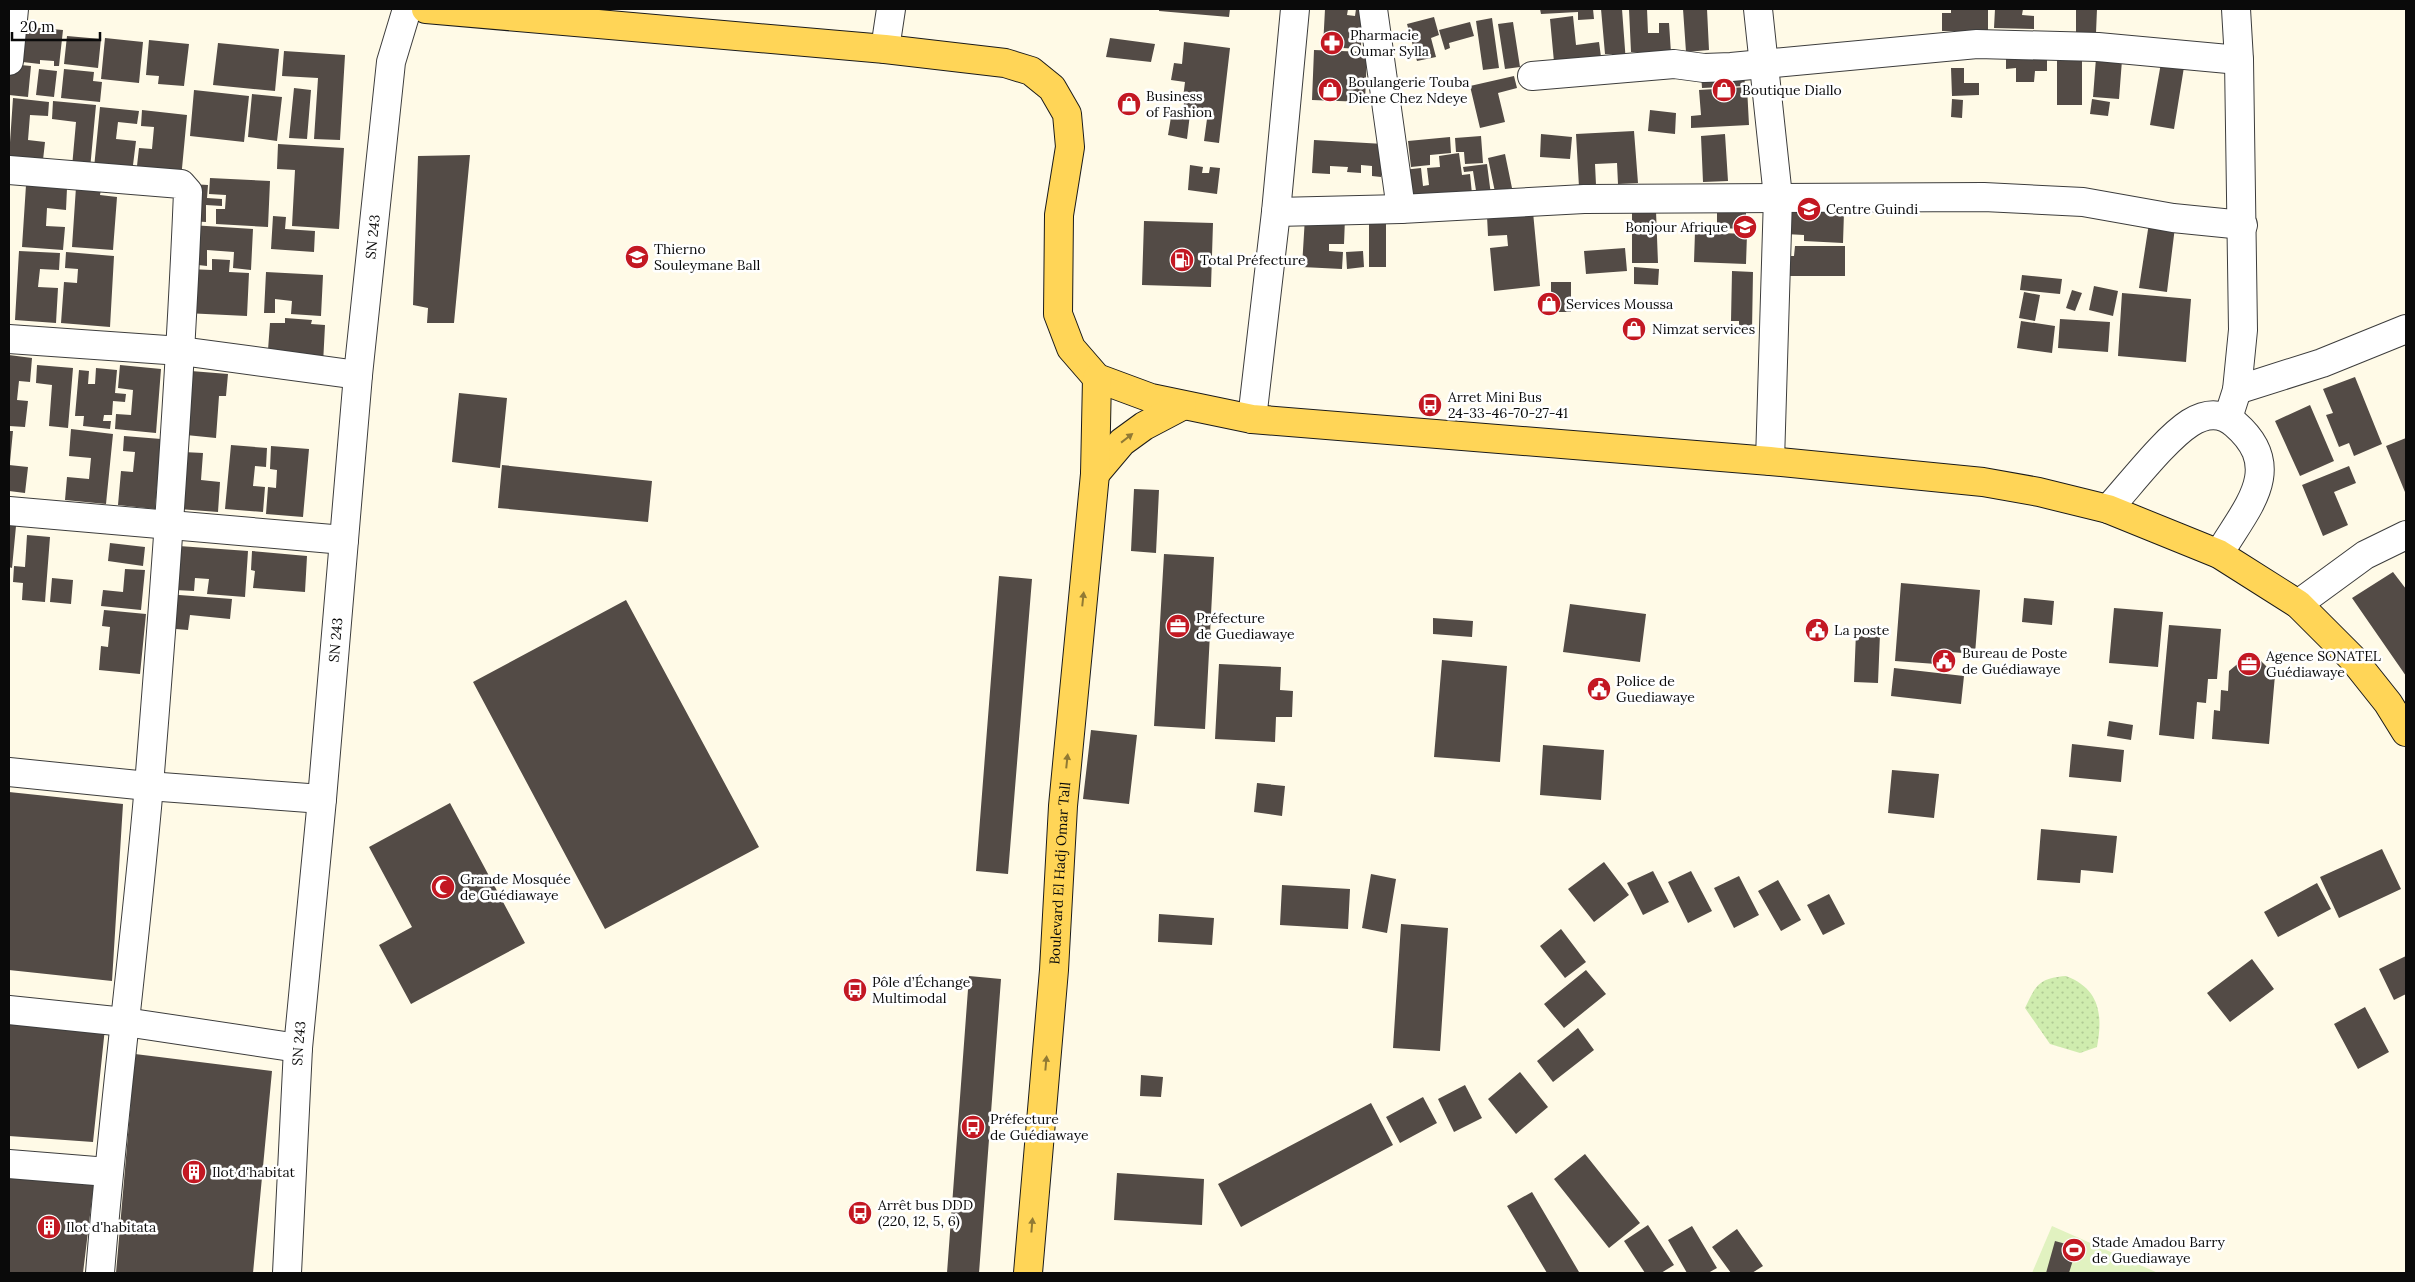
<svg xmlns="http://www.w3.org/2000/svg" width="2415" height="1282" viewBox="0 0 2415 1282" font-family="Lora,serif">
	<defs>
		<pattern id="grass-dots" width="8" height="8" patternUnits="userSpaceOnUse" patternTransform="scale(1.25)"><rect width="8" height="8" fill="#cfecae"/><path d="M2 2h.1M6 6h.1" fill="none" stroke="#b0c994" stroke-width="1.8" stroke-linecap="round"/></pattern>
	</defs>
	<rect width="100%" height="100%" fill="#fffae7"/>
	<path fill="url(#grass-dots)" d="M2066,976C2100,989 2103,1015 2097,1047L2080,1053L2050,1044L2025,1008C2036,985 2039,978 2066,976Z"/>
	<path fill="#e1f2c0" d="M2052,1226L2158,1273H2032Z"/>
	<path fill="#534b46" d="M1159,9H1230L1229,17L1159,11Z
		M1325,9H1348L1347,15L1355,16L1356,9H1362L1361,49L1323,47Z
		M1540,9H1593L1594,19L1578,20V12L1541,14Z
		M1601,9H1622L1626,63L1612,64V54H1605Z
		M1629,9H1647L1648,33H1659V23H1669L1671,53L1631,52Z
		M1683,9H1707L1709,50L1686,52Z
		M1951,9H1988V31H1942V13H1951Z
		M1995,9H2023L2022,15L2034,16V29L1994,28Z
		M2076,9H2097L2096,33L2076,32Z
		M1573,16L1576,45L1599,42L1601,57L1554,62L1550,19Z
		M1434,17L1439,35L1431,38L1436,57L1417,61L1407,24Z
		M1492,18L1499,68L1483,70L1476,21Z
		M1470,22L1474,36L1449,43L1450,48L1445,50L1439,30Z
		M1513,22L1520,67L1505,69L1498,24Z
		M17,26L63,30L59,66H54V61L40,60V64L14,61Z
		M67,36L101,39L98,68L64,64Z
		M105,38L143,42L139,83L101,79Z
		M1110,38L1155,44L1151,62L1106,57Z
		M149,40L189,44L184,86L158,84L159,76L146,75Z
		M1184,42L1230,48L1219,143L1204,141L1207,119L1196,118L1197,112L1183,111L1184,103L1178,102V98H1183L1185,82L1171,80L1174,63L1182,64Z
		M218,43L279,49L275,91L213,85Z
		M1314,50L1367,52L1365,102L1312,100Z
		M2006,50L2047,51V71H2035L2034,82H2016V68L2006,69Z
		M284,51L345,55L340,140L314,139L318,78L282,76Z
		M2057,52H2082V105H2057Z
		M2096,58L2122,60L2119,99L2093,97Z
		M2161,63L2184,67L2174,129L2150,125Z
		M10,64L31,66L28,97L9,95Z
		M1951,68H1964V83H1979V95L1952,96Z
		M39,69L57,71L54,97L36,95Z
		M64,69L94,72L93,81L102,82L100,102L61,98Z
		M1744,71L1745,86L1702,88L1701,73Z
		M1514,76L1517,88L1498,93L1505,122L1480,128L1470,86Z
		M1747,87L1749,125L1691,128V116L1701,115L1699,90Z
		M294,88L311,90L307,139L289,138Z
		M194,90L249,96L244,142L190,136Z
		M252,94L282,97L277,141L248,137Z
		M13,98L49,102L48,116L30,115L28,140L45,142L43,160L9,157Z
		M1952,99L1963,100L1962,118L1951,117Z
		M2092,99L2110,102L2108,116L2090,114Z
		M53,101L96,105L90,169L72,167L76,122L52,119Z
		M100,107L139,111L137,124L118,122L116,139L136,141L132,173L94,168Z
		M142,110L187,115L181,179L136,175L139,148L152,149L154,127L141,126Z
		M1650,110L1676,113L1675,134L1648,131Z
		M1172,111L1190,114L1187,139L1168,135Z
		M1634,131L1638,183L1618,184L1617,163L1595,164L1596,185L1579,187L1576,134Z
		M1541,134L1572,137L1570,159L1540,157Z
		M1725,134L1728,181L1703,182L1701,136Z
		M1481,136L1483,163L1465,164L1464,152H1456L1455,138Z
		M1450,137L1451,153L1430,155V165L1411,167L1408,141Z
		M1314,140L1384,144L1381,177L1372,176V166L1361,165V173L1347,172L1348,167L1330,166V174L1312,173Z
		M278,144L344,148L339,229L292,226L295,170L277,169Z
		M1459,153L1462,175L1470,174L1472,194L1406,202L1403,170L1421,168L1423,186L1429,185L1427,168L1440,167L1439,156Z
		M1505,154L1512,188L1495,192L1488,158Z
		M470,155L454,323H427L428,308L413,305L418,156Z
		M1487,164L1491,195L1477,197L1473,171L1464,172L1463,167Z
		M1190,165L1203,167L1202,173H1209L1210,167L1220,168L1217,194L1188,190Z
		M210,178L270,181L268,227L216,224V209H225L226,195L209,194Z
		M191,184L208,185L207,198L222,199V206L206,205V222L189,221Z
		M26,185L67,188L66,210L47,208L46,226L65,227L63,250L22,247Z
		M76,187L101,189L100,195L117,197L113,250L72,247Z
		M1717,209L1746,210V229L1717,228Z
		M1785,210L1844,212L1843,243L1804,241V235L1785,234Z
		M1656,211L1658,263H1632V213Z
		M1533,212L1540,286L1494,291L1490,248L1508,246L1507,235L1488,236L1487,216Z
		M273,216L286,217L285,229L315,231L314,252L271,249Z
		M1305,217L1345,218L1344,244H1329V251L1343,252L1342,269L1302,267Z
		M1369,220H1386V267H1369Z
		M1144,221L1213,223L1211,287L1142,285Z
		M2149,223L2175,227L2167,292L2139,288Z
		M191,225L253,229L251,270L233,268L234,252L207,250V266L189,264Z
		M1695,232L1747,234L1746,264L1694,262Z
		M1795,246H1845V276H1785V256H1794Z
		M1625,248L1627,271L1586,274L1584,251Z
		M19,251L60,253L59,270L40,269L38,287L58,288L56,323L15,320Z
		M1363,251L1364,267L1347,269L1346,252Z
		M66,252L114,256L110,327L61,323L64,282L77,283L78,269L65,268Z
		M212,259L230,260L229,272L249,273L247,316L185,313L188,269L212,270Z
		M1634,267L1659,269L1658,285L1634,284Z
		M1732,271L1753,272L1752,331H1739V321H1731Z
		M266,272L323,275L321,316L291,314L292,301L275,299V313H264Z
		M2022,275L2062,279L2060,294L2020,290Z
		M1551,282H1571V312H1551Z
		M2094,286L2118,291L2113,316L2089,310Z
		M2072,290L2082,293L2075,311L2066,308Z
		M2024,292L2040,295L2035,321L2019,318Z
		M2122,293L2191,299L2186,362L2118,356Z
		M285,318L312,320L311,324L325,325L323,364L285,361L286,351L268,350L270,323H285Z
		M2060,319L2110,322L2108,352L2058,348Z
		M2021,321L2055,326L2052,353L2017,348Z
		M9,355L32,358L30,382L19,381L17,400L28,401L25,427L9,426Z
		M37,365L73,368L68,428L49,426L52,385L36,383Z
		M120,365L161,369L156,433L115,429L116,414L131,415L133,390L118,388Z
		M96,368L117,370L115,393L126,394L125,402L113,401L112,415H104L103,421H111L110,429L83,426L84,416H75L79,370L89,371L88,384H95Z
		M191,371L228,374L226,396H219L216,438L186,435Z
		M2355,377L2382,444L2354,456L2349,443L2339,447L2326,415L2333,413L2323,389Z
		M459,393L507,398L500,468L452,462Z
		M2310,405L2334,461L2300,476L2275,421Z
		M71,429L113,434L106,504L65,500L67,477L89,479L91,458L69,456Z
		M9,431H13L10,462H9Z
		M124,436L161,439L155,509L118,505L121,471L133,472L135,452L123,451Z
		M2406,438V492H2405L2386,446Z
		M231,445L267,448L266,467L255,466L253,486L265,487L263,512L225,509Z
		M271,446L309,449L303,517L266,514L268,487L276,488L277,470L270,469Z
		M183,452L203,453L201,480L220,482L218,512L179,509Z
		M9,465L28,467L25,493L9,491Z
		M502,465L652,481L648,522L498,508Z
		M2349,466L2356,483L2334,492L2348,525L2323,536L2302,485Z
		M1134,489L1159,490L1156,553L1131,551Z
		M9,525L16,526L12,568L9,567Z
		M27,535L50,537L45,602L22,600L23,583L13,582L14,566L25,567Z
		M110,543L145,547L143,566L108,561Z
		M179,546L248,551L245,597L207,594L209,579L195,578L194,591L175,590Z
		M252,551L307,556L305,592L253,588L255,571L251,570Z
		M1164,554L1214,557L1205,729L1154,726Z
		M125,569L145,570L141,610L101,606L103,590L123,592Z
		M2393,572L2406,589V676L2352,598Z
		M999,576L1032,579L1008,874L976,871Z
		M52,578L73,580L71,604L50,602Z
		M1901,583L1980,590L1975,654L1938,651L1936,664L1895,661Z
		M166,594L232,599L230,619L190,615L188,630L164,628Z
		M2024,598L2054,601L2052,625L2022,622Z
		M626,600L759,847L605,929L473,682Z
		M1570,604L1646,614L1640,662L1563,652Z
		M2114,608L2163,612L2158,667L2109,663Z
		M104,610L146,614L140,674L99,670L101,646L108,647L110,627L102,626Z
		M1433,618L1473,621L1472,637L1433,634Z
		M2169,625L2221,629L2217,679H2208L2206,703L2197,702L2194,739L2159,735Z
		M1856,632L1880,634L1878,683L1854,682Z
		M2252,652L2275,675L2269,744L2212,739L2214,710L2220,711L2221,690L2228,691L2229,671Z
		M1442,660L1507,666L1500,762L1434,757Z
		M1219,664L1281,667L1280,690L1293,691L1292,717H1276L1275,742L1215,739Z
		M1894,668L1964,676L1961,704L1891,696Z
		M2109,721L2133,725L2131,740L2107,736Z
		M1091,730L1137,735L1129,804L1083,799Z
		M2072,744L2124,750L2121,782L2069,777Z
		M1543,745L1604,750L1601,800L1540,795Z
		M1892,770L1939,774L1934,818L1888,813Z
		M1257,783L1285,786L1282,816L1254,812Z
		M9,792L123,804L112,981L9,970Z
		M450,803L525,943L411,1004L379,945L412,927L369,847Z
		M2041,829L2117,836L2113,873L2081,870L2080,883L2037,880Z
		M2382,849L2401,889L2339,918L2320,877Z
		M1604,862L1629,895L1594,922L1568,889Z
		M1653,871L1669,902L1643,915L1627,883Z
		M1691,871L1712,911L1688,923L1668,882Z
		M1371,874L1396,879L1387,933L1362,928Z
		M1739,876L1759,915L1734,928L1714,888Z
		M1778,880L1801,920L1781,931L1758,891Z
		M2317,883L2331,909L2278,937L2264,912Z
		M1282,885L1350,889L1348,929L1280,925Z
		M1829,894L1845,924L1823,935L1807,905Z
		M1159,914L1214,918L1212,945L1158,942Z
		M1401,924L1448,928L1440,1051L1393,1048Z
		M1561,929L1586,962L1565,978L1540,946Z
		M2406,956V994L2394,1000L2379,969Z
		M2252,959L2274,989L2230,1022L2207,993Z
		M1586,970L1606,994L1564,1028L1544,1004Z
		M969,976L1001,979L979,1273H947Z
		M2365,1007L2389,1052L2358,1069L2334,1024Z
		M9,1021L105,1028L93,1142L9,1136Z
		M1578,1028L1594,1050L1553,1082L1537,1061Z
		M135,1054L272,1071L253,1273H116Z
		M1520,1072L1548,1107L1516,1134L1488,1099Z
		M1141,1075L1163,1077L1161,1097L1140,1096Z
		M1465,1085L1482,1118L1454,1132L1438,1099Z
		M1423,1097L1437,1123L1400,1143L1386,1117Z
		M1371,1103L1393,1145L1241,1227L1218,1184Z
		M1585,1154L1640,1223L1609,1248L1554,1179Z
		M1117,1173L1204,1179L1202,1225L1114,1220Z
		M9,1175L94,1182L83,1273H9Z
		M1532,1192L1579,1272L1578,1273H1547L1507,1206Z
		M1648,1225L1674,1265L1661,1273H1645L1624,1241Z
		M1692,1226L1717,1268L1708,1273H1687L1668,1240Z
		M1737,1229L1763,1266L1752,1273H1731L1712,1247Z
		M2055,1241L2077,1247L2069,1273H2046Z"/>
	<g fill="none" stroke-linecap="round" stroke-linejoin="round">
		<g stroke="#3d3d3d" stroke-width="30">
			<g id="minor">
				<path d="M1373,9L1401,209"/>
				<path d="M1758,9L1778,197L1770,461"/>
				<path d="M885,49L891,9"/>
				<path d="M9,61L14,9"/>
				<path d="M1532,76L1674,64L1704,68L1731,67L1977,44L2098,47L2239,60"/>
				<path d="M9,170L181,184L188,192C180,390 165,588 149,785C135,948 113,1110 100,1273"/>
				<path d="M1276,212L1401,209L1584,199L1984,197L2083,202L2173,218L2243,225"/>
				<path d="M9,339L181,351L358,375"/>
				<path d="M2237,390L2322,363L2406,329"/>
				<path d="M2228,418L2237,390L2243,330L2239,60L2236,9"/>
				<path d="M1252,419L1276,212L1295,9"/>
				<path d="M2108,509C2130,485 2165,439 2190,423C2206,413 2221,412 2235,424C2287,469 2245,509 2219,554"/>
				<path d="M9,511L344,540"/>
				<path d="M2298,604L2365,555L2406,535"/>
				<path d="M9,772L148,786L322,799"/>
				<path d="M9,1010L125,1022L298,1048"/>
				<path d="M9,1164L108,1172"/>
				<path id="s1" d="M287,1273L298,1048L322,799L358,375L391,62L407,9"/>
			</g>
		</g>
		<g stroke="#1b1b1b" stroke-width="30">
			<g id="major">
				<path d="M426,9L885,49L1005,63L1031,71L1052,88L1067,114L1070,147L1059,215L1058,314L1071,348L1097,378L1151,398L1252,419L1770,461L1983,482L2039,492L2108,509L2219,554L2298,604L2353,659L2388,703L2406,732"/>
				<path d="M1095,474L1122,442L1144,426L1182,406"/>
				<path id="s2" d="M1028,1273L1054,970L1063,806L1095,474L1097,378"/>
			</g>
		</g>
		<use href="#minor" stroke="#fff" stroke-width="28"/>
		<use href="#major" stroke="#ffd557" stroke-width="28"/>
	</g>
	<defs><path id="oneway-solid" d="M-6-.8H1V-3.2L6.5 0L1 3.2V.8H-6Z" transform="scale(1.25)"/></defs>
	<g fill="#917a34">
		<use href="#oneway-solid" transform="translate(1127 438) rotate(-38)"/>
		<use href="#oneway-solid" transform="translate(1083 599) rotate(-84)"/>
		<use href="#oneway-solid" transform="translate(1067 761) rotate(-84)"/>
		<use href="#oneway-solid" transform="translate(1046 1063) rotate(-85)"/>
		<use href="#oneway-solid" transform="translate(1032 1225) rotate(-85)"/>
	</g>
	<defs>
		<g id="pharmacy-disc" transform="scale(1.25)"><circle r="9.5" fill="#c31822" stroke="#fff"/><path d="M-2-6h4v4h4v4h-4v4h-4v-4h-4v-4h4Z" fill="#fff"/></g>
		<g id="shop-disc" transform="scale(1.25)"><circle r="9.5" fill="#c31822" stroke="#fff"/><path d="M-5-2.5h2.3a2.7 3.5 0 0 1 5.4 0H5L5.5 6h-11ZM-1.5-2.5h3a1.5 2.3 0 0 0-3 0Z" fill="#fff"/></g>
		<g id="school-disc" transform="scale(1.25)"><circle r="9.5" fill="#c31822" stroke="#fff"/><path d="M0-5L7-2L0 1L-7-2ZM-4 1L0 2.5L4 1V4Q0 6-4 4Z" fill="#fff"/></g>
		<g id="fuel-disc" transform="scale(1.25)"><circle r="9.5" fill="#c31822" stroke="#fff"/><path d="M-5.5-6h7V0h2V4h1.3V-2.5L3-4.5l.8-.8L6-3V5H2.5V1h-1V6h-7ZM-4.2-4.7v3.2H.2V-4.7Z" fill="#fff"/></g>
		<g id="bus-disc" transform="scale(1.25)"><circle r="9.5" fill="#c31822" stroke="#fff"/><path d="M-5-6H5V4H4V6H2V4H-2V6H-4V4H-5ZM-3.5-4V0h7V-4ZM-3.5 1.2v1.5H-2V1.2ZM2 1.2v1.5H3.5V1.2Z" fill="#fff"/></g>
		<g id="office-disc" transform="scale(1.25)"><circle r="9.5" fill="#c31822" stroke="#fff"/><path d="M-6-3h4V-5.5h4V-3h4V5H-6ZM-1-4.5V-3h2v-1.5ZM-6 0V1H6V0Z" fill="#fff"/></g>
		<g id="civic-disc" transform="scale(1.25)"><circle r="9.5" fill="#c31822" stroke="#fff"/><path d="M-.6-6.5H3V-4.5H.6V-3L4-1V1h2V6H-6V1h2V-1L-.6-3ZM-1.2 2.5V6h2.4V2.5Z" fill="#fff"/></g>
		<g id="mosque-disc" transform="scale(1.25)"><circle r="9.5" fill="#c31822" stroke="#fff"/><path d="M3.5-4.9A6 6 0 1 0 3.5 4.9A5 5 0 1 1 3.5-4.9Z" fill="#fff"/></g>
		<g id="building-disc" transform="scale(1.25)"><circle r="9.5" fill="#c31822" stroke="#fff"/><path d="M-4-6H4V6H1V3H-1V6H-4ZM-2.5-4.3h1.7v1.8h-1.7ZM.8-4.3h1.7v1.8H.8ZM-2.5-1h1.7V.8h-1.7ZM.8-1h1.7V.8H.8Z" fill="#fff"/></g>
		<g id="stadium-disc" transform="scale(1.25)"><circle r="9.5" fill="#c31822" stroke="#fff"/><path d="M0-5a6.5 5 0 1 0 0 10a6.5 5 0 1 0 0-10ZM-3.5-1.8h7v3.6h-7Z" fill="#fff"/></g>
	</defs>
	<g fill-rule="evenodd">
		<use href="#pharmacy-disc" x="1332" y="43"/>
		<use href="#shop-disc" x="1330" y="90"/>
		<use href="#shop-disc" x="1724" y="90"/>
		<use href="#shop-disc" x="1129" y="104"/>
		<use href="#school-disc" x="1809" y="209"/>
		<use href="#school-disc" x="1745" y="227"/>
		<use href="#school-disc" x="637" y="257"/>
		<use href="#fuel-disc" x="1182" y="260"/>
		<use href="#shop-disc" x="1549" y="304"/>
		<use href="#shop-disc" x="1634" y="329"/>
		<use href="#bus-disc" x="1430" y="405"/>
		<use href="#office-disc" x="1178" y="626"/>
		<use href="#civic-disc" x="1817" y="630"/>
		<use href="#civic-disc" x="1944" y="661"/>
		<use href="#office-disc" x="2249" y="664"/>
		<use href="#civic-disc" x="1599" y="689"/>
		<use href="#mosque-disc" x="443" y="887"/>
		<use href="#bus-disc" x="855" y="990"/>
		<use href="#bus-disc" x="973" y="1127"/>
		<use href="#building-disc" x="194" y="1172"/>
		<use href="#bus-disc" x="860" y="1213"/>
		<use href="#building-disc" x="49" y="1227"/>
		<use href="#stadium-disc" x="2074" y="1250"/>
	</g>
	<g text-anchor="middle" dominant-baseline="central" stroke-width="5" stroke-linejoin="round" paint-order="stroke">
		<g font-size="14" fill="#0a0a0a" stroke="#fff" text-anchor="start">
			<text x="1350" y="35">Pharmacie<tspan x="1350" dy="16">Oumar Sylla</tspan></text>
			<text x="1348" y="82">Boulangerie Touba<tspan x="1348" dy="16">Diene Chez Ndeye</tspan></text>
			<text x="1742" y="90">Boutique Diallo</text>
			<text x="1146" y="96">Business<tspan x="1146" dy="16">of Fashion</tspan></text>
			<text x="1826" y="209">Centre Guindi</text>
			<text x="1728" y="227" text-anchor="end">Bonjour Afrique</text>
			<text x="654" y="249">Thierno<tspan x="654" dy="16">Souleymane Ball</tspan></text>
			<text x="1200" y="260">Total Préfecture</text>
			<text x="1566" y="304">Services Moussa</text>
			<text x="1652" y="329">Nimzat services</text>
			<text x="1448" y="397">Arret Mini Bus<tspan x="1448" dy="16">24-33-46-70-27-41</tspan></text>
			<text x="1196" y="618">Préfecture<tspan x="1196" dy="16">de Guediawaye</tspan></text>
			<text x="1834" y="630">La poste</text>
			<text x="1962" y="653">Bureau de Poste<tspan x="1962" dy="16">de Guédiawaye</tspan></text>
			<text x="2266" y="656">Agence SONATEL<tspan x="2266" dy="16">Guédiawaye</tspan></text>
			<text x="1616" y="681">Police de<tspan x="1616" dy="16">Guediawaye</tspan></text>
			<text x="460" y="879">Grande Mosquée<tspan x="460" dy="16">de Guédiawaye</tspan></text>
			<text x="872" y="982">Pôle d’Échange<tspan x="872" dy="16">Multimodal</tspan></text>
			<text x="990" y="1119">Préfecture<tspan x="990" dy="16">de Guédiawaye</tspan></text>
			<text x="212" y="1172">Ilot d'habitat</text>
			<text x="878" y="1205">Arrêt bus DDD<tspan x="878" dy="16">(220, 12, 5, 6)</tspan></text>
			<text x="66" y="1227">Ilot d'habitata</text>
			<text x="2092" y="1242">Stade Amadou Barry<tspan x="2092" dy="16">de Guediawaye</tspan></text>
		</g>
		<g font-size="14" fill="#0a0a0a" stroke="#fff">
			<text stroke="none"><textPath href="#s1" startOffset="1040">SN 243</textPath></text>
			<text stroke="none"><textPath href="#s1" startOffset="635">SN 243</textPath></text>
			<text stroke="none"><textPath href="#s2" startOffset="401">Boulevard El Hadj Omar Tall</textPath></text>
			<text stroke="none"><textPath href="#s1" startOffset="230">SN 243</textPath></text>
		</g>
	</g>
	<rect width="2415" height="1282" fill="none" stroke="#0a0a0a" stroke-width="20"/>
	<path d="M12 32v8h88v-8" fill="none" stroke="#0a0a0a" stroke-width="2.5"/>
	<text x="20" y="32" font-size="15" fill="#0a0a0a" stroke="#ffffff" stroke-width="4" paint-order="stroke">20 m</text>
</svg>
